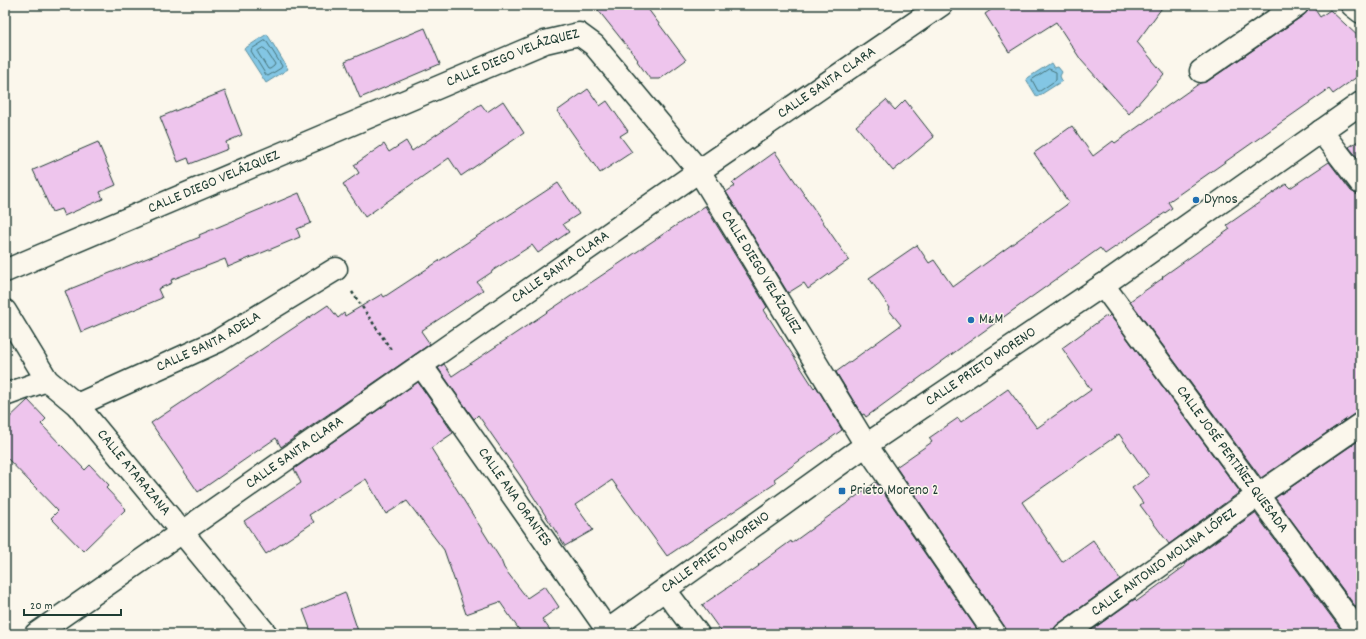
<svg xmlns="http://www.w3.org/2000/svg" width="1366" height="639" viewBox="0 0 1366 639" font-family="Dekko,sans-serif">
	<rect width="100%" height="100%" fill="#fbf7ec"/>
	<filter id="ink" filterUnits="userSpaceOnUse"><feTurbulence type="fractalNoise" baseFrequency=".025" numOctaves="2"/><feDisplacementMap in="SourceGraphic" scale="8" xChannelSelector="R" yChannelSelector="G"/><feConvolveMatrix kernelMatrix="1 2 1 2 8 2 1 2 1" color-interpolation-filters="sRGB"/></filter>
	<g filter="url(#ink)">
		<path fill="#83c6e4" stroke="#5b8f9e" d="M267,34L288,69L266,83L244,49Z
			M1051,63L1054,68L1058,67L1062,72L1060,76L1062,81L1037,97L1026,79Z"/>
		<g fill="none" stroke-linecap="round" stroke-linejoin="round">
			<path stroke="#47747a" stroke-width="1" d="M265,41L267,42L282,66L281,68L268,76L266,75L251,51L252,49Z
				M263,48L265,49L275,64L274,66L270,69H268L258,53V51Z
				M1049,69L1056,72V80L1040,91H1038L1032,80Z"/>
		</g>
		<path fill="#eec5ed" stroke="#1f3d34" d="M594,5H645L686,60L660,79H650L637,61L638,60Z
			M998,5H1164L1137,42L1164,74L1129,114L1081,60L1056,22L1009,52L985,14Z
			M1309,5H1312L1320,17L1330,10L1361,39V74L1333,94L1329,89L1168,202L1172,208L1105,254L1100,248L959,349L866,417L864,414L862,415L836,372L901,325L888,309L890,308L869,278L917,245L929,263L934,260L953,287L1069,203L1034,153L1072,126L1093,156L1113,141L1115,143L1200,83L1208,81L1304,15L1308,11Z
			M425,28L440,64L360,98L345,61Z
			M588,89L600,106L607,101L628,131L620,136L632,152L600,173L557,111Z
			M225,91L242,135L226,142L228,149L190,164L188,158L178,162L160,117Z
			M886,100L895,110L905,100L934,137L893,171L856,126Z
			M503,101L524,133L461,176L449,158L365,217L343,184L359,173L354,165L384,144L389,152L406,141L412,151L481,104L487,112Z
			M1361,139V162L1349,147Z
			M98,142L116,185L100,192L103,199L64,216L61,209L52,212L33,170Z
			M775,152L849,260L808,289L804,283L788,293L726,192L735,186L732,183Z
			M1329,162L1351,191L1356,194L1361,195V412L1354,414L1261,478L1130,301L1163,278L1162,277L1230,229L1227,225L1286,184L1290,188Z
			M558,183L579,214L563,224L569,232L538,253L532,245L492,271V272L477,282L483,290L421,331L430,344L281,447L276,438L198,492L151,423L328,305L338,318L344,313L345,316L382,294L384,297Z
			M299,193L311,223L297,229L300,237L228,267L225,259L171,280L172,283L158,289L162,298L81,332L65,291L200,237L199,235Z
			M705,206L767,307L764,310L814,388L816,386L842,430L774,479L776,483L667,556L612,480L575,505L593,530L565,546L519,474L478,415L474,419L438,368L444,364L452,376Z
			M1110,315L1240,492L1169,544L1140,505L1143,503L1132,488L1149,476L1119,434L1022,502L1062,562L1093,540L1120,579L1058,624L1054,629L1053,634H1007L1005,627L896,467L932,442L929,438L958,418L961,422L1008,389L1037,428L1091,390L1062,348L1106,316L1107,318Z
			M418,382L453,433L431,448L501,560L504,568L527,598L545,586L559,607L542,619L553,634H522L500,602L466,614L444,550L407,501L386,514L366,479L309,515L314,522L266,554L244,521L301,483L294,469Z
			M28,400L46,419L41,424L85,470L90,465L109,485L106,488L126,509L83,551L51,518L58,511L5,456V422Z
			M1361,439V614L1275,498Z
			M876,482L980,634H723L702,605L759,566L758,565L791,541L792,543Z
			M1255,513L1344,634H1086L1135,599L1137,601L1185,566L1184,564Z
			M345,592L359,634H312L303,610Z"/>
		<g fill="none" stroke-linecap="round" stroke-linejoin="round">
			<g stroke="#1f3d34" stroke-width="25">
				<g id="street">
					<path d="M1352,5L1361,12"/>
					<path d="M1201,71L1297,5"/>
					<path d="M1321,131L1361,183"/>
					<path id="s1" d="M5,271L545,42L579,34L594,45L699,171L866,445L995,634"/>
					<path id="s2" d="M1103,285L1360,634"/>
					<path id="s3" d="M5,311L47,380L77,405L266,634"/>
					<path id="s4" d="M421,365L608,631"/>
					<path d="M5,395L47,380"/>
					<path id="s5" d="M77,405L218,341L336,269"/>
					<path d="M665,590L698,634"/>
					<path id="s6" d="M36,634L699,171L941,5"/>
					<path id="s7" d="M1065,634L1258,495L1361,424"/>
				</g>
			</g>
			<g stroke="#1f3d34" stroke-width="25">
				<g id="secondary">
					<path id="s8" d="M603,634L866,445L1103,285L1361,103"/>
				</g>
			</g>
			<path stroke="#1f3d34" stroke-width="2.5" stroke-dasharray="3 3" stroke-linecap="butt" d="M352,292L392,351"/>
			<use href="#street" stroke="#fbf7ec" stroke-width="22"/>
			<use href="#secondary" stroke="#fbf7ec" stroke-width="22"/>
		</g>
	</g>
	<g fill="#1f6fb2" stroke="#fbf7ec" stroke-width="1.5">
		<circle cx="1196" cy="200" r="4"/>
		<circle cx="971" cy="320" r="4"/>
		<rect x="838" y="487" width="8" height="8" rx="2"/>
	</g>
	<g text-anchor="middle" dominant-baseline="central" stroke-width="3" stroke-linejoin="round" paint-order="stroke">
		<g font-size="15" fill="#1f3d34" stroke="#fbf7ec">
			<text stroke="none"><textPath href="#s1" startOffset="551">CALLE DIEGO VELÁZQUEZ</textPath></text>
			<text stroke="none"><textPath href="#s6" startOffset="964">CALLE SANTA CLARA</textPath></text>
			<text stroke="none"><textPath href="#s1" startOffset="227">CALLE DIEGO VELÁZQUEZ</textPath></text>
			<text stroke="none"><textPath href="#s6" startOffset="640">CALLE SANTA CLARA</textPath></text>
			<text stroke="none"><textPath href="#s1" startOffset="923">CALLE DIEGO VELÁZQUEZ</textPath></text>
			<text stroke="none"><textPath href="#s5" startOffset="146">CALLE SANTA ADELA</textPath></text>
			<text stroke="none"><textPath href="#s8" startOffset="463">CALLE PRIETO MORENO</textPath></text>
			<text stroke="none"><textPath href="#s6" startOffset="316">CALLE SANTA CLARA</textPath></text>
			<text stroke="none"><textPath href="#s2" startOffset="217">CALLE JOSÉ PERTIÑEZ QUESADA</textPath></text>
			<text stroke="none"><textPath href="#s3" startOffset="208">CALLE ATARAZANA</textPath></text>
			<text stroke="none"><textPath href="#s4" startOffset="162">CALLE ANA ORANTES</textPath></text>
			<text stroke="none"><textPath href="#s8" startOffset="139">CALLE PRIETO MORENO</textPath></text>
			<text stroke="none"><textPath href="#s7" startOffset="122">CALLE ANTONIO MOLINA LÓPEZ</textPath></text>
		</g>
		<g font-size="15" fill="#1f3d34" stroke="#fbf7ec" text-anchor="start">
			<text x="1204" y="200">Dynos</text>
			<text x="979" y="320">M&amp;M</text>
			<text x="850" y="491">Prieto Moreno 2</text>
		</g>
	</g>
	<rect width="1366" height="639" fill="none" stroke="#fbf7ec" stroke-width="20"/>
	<rect x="10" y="10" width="1346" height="619" fill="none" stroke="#1f3d34" stroke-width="1.5" filter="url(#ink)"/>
	<path d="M24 609v6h97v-6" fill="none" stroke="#1f3d34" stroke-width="2"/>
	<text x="30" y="609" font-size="12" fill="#1f3d34" stroke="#fbf7ec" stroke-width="3" paint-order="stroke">20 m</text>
</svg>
